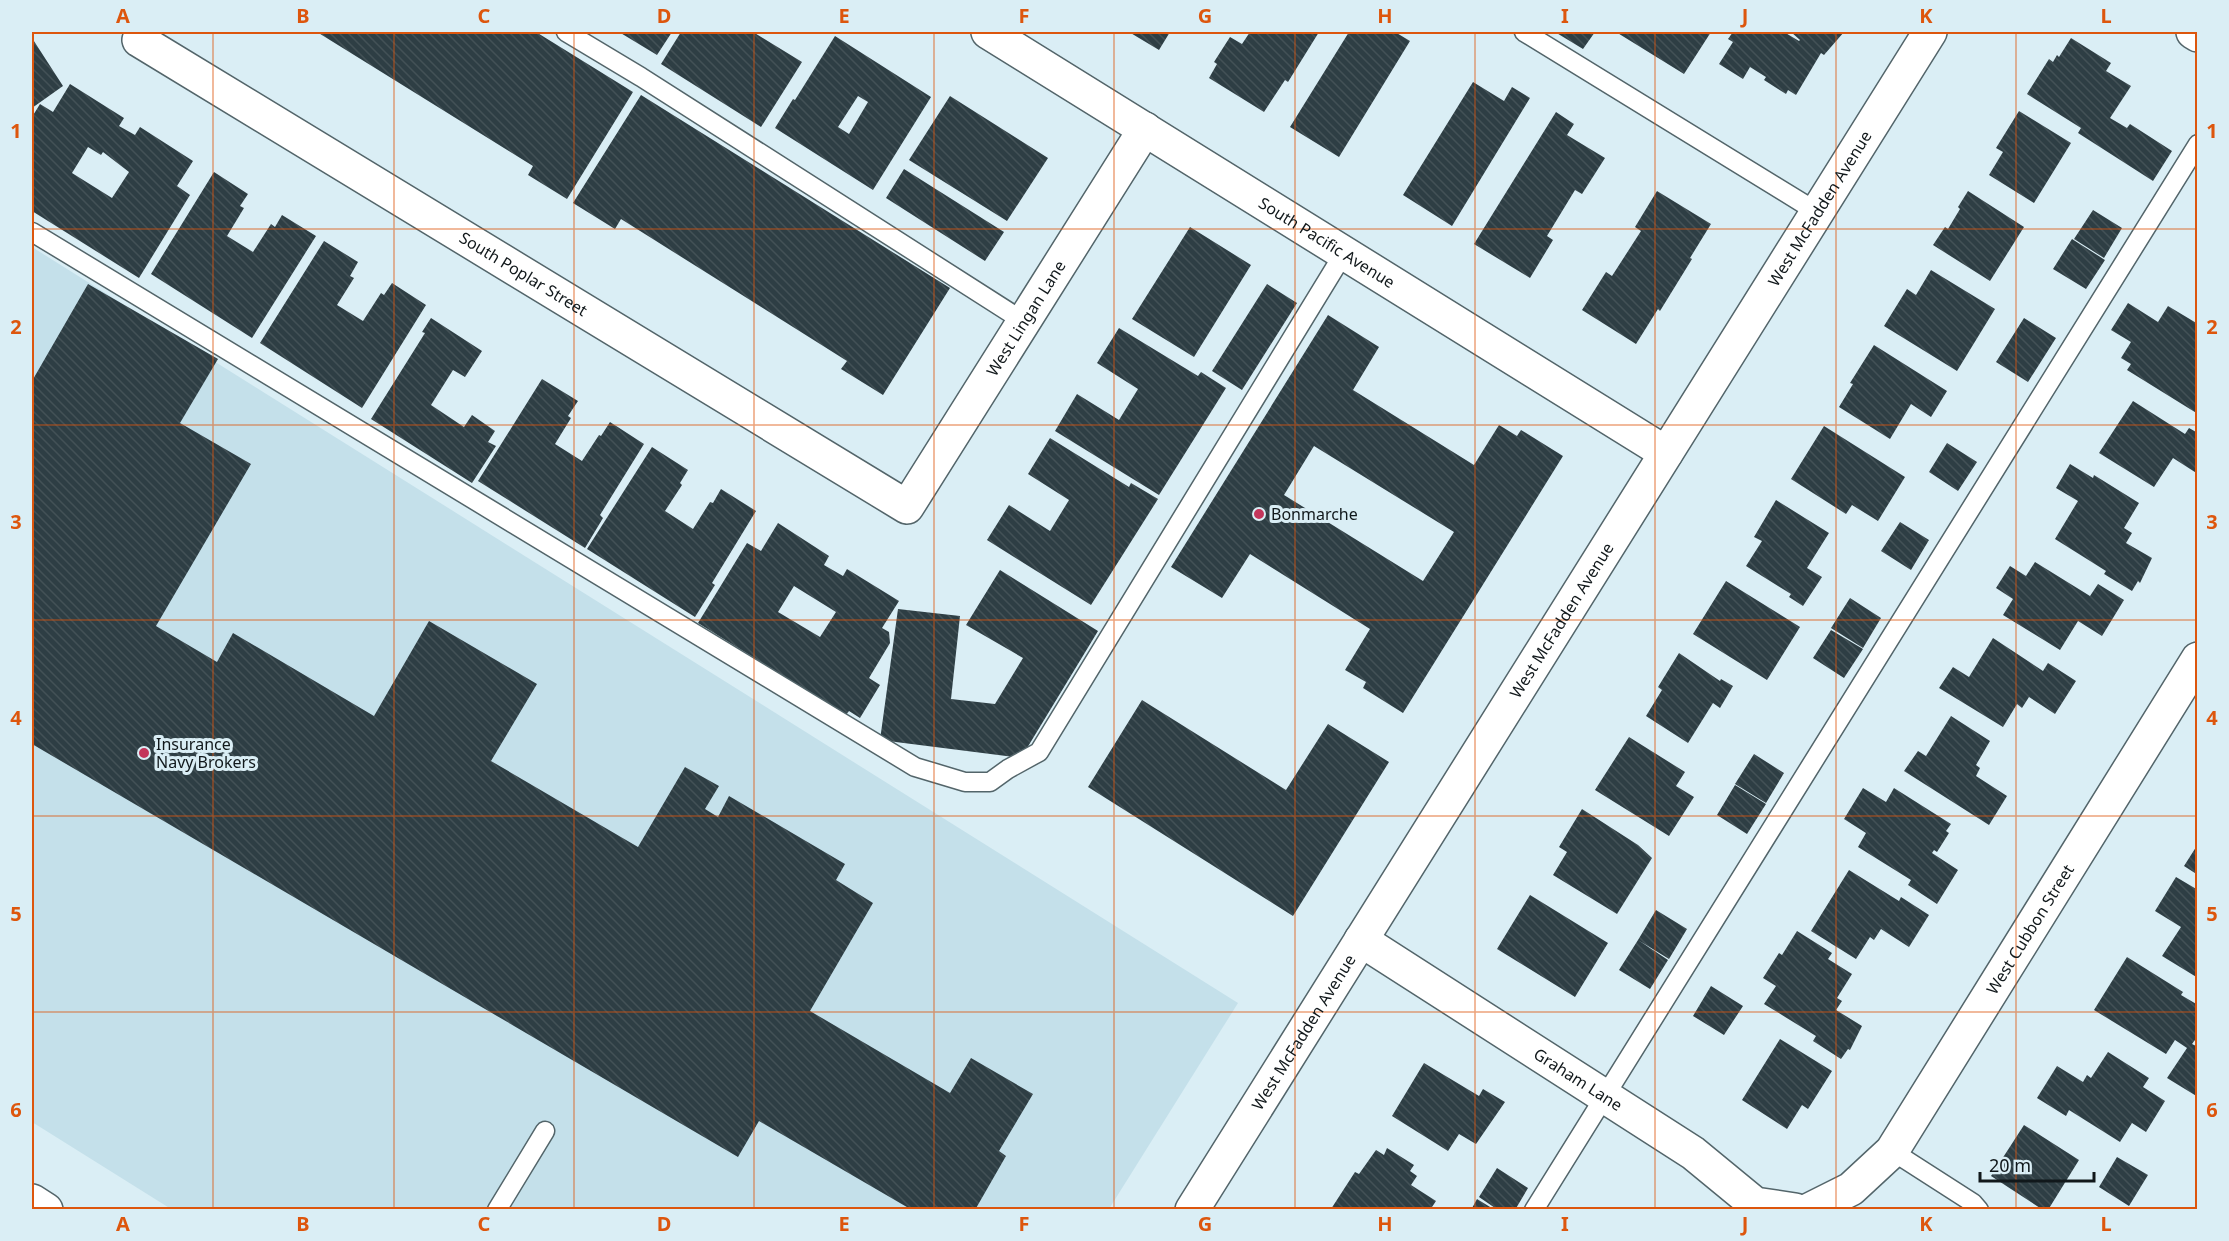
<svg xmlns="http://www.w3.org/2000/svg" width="2229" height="1241" viewBox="0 0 2229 1241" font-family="'Noto Sans',sans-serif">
	<defs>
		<pattern id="building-back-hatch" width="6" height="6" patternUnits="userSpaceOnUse" patternTransform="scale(1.5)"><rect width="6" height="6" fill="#2e3e44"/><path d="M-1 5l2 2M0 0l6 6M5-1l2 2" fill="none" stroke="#435156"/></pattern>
	</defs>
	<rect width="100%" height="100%" fill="#daeef5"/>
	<path fill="#c4e0ea" d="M32,247L1238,1003L1109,1209H171L32,1122Z"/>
	<path fill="url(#building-back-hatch)" fill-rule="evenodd" d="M317,32H536L633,92L567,199L528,175L533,166Z
		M619,32H672L657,55Z
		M681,32H753L802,62L761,127L661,64Z
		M1129,32H1170L1159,50Z
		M1250,32H1319L1288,82L1285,80L1264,112L1209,78L1217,64L1214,62L1230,37L1242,44Z
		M1349,32H1395L1410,41L1339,157L1290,127Z
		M1555,32H1595L1583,49Z
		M1616,32H1711L1684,74Z
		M1733,32H1784L1799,41L1800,40L1791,32H1844L1824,55L1821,53L1796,95L1788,90L1786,94L1764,80L1766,77L1750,67L1743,79L1719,64L1733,42L1728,39Z
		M835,36L931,97L873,190L775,128L793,99L795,100ZM858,96L868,102L849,134L838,127Z
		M32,38L63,86L32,108Z
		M2071,38L2111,63L2106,71L2131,86L2110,118L2127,128L2130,124L2172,151L2153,181L2078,133L2081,128L2027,94L2049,59L2053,62L2057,55L2059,57Z
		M1473,82L1504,101L1512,87L1530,98L1452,226L1403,195Z
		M70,84L124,118L119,126L135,135L140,127L193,161L177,186L190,195L139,278L32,211V117L40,104L53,112ZM88,147L101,155L103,152L129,172L112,198L72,173Z
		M641,95L950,288L883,395L841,369L847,361L621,219L615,229L573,203Z
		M950,96L1048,158L1007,221L909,160Z
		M2019,111L2071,143L2034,203L1989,175L2003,152L1996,148Z
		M1556,112L1574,124L1567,135L1605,158L1582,194L1575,190L1547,236L1553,240L1530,278L1474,244Z
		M904,169L1004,232L985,261L886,198Z
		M214,172L248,194L240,206L244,208L227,236L253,252L271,224L275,227L282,215L316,236L252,338L151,274Z
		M1657,191L1711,224L1690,258L1692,259L1660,311L1658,309L1636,344L1582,310L1606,272L1612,276L1641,231L1635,227Z
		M1968,191L2024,227L1990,281L1933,245L1945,227L1948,229L1960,209L1958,207Z
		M2093,210L2122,228L2104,258L2074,239Z
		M1190,227L1251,265L1194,357L1132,319Z
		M2072,239L2105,260L2086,289L2053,269Z
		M324,241L358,262L350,276L354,278L337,305L363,321L381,293L384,295L392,283L426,305L362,408L260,343Z
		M1931,270L1995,309L1957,371L1884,326L1907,289L1916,295Z
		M88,284L218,359L180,423L251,464L156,626L217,662L233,633L374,716L429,621L537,684L491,761L638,847L685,767L719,786L705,809L718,817L729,796L845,864L836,880L873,903L810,1011L950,1093L971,1058L1033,1094L999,1151L1006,1156L975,1210H912L759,1121L738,1157L32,744V381Z
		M1267,284L1297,303L1242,390L1212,371Z
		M2128,303L2158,322L2168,306L2198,324V414L2127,370L2131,364L2121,358L2131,342L2111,330Z
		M1328,315L1379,347L1353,390L1474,465L1499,425L1517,436L1521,430L1563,456L1403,713L1363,688L1366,682L1345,670L1370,629L1250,554L1222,598L1171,567ZM1314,446L1454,532L1423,581L1284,495Z
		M431,318L482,351L465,377L453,370L431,405L464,427L472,415L495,431L488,442L496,446L472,483L371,419L425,333L422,332Z
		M2024,318L2056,338L2028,382L1996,362Z
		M1119,328L1198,376L1201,372L1226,388L1159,495L1055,431L1077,394L1119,420L1138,389L1097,363Z
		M1874,345L1947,391L1931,417L1911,404L1890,439L1839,407L1853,384L1850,383Z
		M542,379L578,401L568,416L571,418L555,444L582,461L599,435L601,436L610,422L644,444L600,515L603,518L585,548L478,481Z
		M2133,401L2185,434L2189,428L2198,433V474L2173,458L2154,487L2099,453Z
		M1824,426L1905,477L1878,521L1852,505L1846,514L1791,479Z
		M1050,438L1129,487L1131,483L1158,499L1091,605L987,540L1009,505L1050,531L1069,500L1028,474Z
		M1947,443L1977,462L1958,491L1929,472Z
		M652,447L688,470L680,483L682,485L665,511L693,529L710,502L713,503L721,489L756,511L712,583L715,585L695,617L587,549Z
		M2070,464L2093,478L2094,475L2139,503L2124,528L2132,533L2126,543L2152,558L2140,583L2138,581L2132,591L2104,574L2106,571L2055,539L2078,501L2056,488Z
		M1776,500L1829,533L1807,568L1822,577L1803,606L1789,597L1791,594L1746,566L1762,541L1754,537Z
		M1900,522L1929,540L1911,570L1881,551Z
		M778,523L829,556L824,565L843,576L847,569L899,601L882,628L889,632L890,643L869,678L880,685L860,718L849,711L846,715L698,623L747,543L761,551ZM794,586L836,612L820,637L778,612Z
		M2035,562L2090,596L2098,584L2124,600L2102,636L2078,621L2060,650L2003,615L2013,599L1996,588L2010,566L2026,576Z
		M1000,570L1098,631L1021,758L880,740L898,609L960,616L951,699L995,704L1023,658L966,625Z
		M1726,581L1800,627L1767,680L1693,634Z
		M1850,598L1881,618L1863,648L1831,628Z
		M1831,630L1863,649L1844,678L1813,658Z
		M1993,638L2043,671L2048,663L2076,681L2055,714L2029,697L2022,708L2017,704L2003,727L1939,688L1953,667L1969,677Z
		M1679,653L1720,681L1721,679L1733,686L1720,708L1713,703L1688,743L1646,716L1662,690L1658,687Z
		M1142,700L1286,790L1328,724L1389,762L1293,916L1088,787Z
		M1951,716L1990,741L1976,765L1980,768L1976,776L2007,796L1989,825L1904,771L1918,751L1926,756Z
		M1629,737L1685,772L1676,786L1694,797L1669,836L1595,790Z
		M1754,754L1784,773L1766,803L1735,784Z
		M1735,785L1766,804L1747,834L1717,815Z
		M1863,788L1886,802L1894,788L1951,824L1946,831L1949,833L1937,852L1934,850L1932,853L1958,870L1937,904L1908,885L1911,880L1858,847L1866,833L1844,819Z
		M1582,809L1638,845L1652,858L1617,914L1553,875L1567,852L1559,847Z
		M2198,844V875L2184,866Z
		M1849,870L1899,901L1901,897L1929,915L1909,947L1881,929L1874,940L1870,937L1856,959L1811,931Z
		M2176,877L2198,890V978L2162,956L2181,927L2155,911Z
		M1530,895L1608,943L1575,997L1497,949Z
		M1656,910L1687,929L1669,959L1638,940Z
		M1797,931L1832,953L1828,959L1852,974L1837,998L1842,1001L1836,1010L1862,1026L1850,1050L1848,1049L1841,1059L1813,1041L1816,1036L1764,1004L1776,986L1763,978L1779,953L1782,955Z
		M1638,940L1668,960L1650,989L1619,970Z
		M2127,957L2183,992L2181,995L2198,1005V1036L2192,1044L2198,1047V1097L2167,1078L2187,1048L2175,1040L2166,1054L2094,1010Z
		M1711,986L1743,1006L1724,1035L1693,1016Z
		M1780,1039L1832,1071L1808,1109L1802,1105L1787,1129L1742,1100Z
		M2108,1052L2149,1078L2143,1087L2165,1101L2146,1132L2132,1123L2120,1142L2069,1110L2066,1116L2037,1098L2057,1066L2083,1082L2087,1075L2091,1078Z
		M1424,1063L1479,1096L1483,1089L1505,1102L1476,1144L1459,1134L1448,1151L1392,1116Z
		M2024,1125L2079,1160L2048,1210H2043L1991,1176Z
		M1387,1148L1414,1165L1410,1171L1417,1176L1411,1185L1436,1201L1430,1210L1331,1209L1355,1172L1359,1174L1376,1150L1384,1155Z
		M2117,1157L2148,1175L2129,1206L2099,1187Z
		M1497,1168L1528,1188L1515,1210H1498L1479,1197Z
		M1477,1199L1495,1210H1471Z"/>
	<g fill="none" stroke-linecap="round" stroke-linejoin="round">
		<g stroke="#53656a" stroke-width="21">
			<path id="service" d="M566,32L641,77L1023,321
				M1524,32L1817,212
				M32,232L915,767L965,782H990L1008,769L1039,752L1344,253
				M1892,1151L1973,1203L1979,1210
				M497,1210L545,1131
				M1534,1210L2198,144"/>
		</g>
		<g stroke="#53656a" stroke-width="36">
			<g id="minor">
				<path id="s1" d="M145,32L139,40L907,507L1145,129"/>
				<path id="s2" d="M988,32L1666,453"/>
				<path d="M2193,32L2198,35"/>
				<path id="s3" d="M1361,940L1693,1153L1755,1204L1795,1210"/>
				<path id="s4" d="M1809,1210L1851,1189L1892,1151L2198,659"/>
			</g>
		</g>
		<g stroke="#53656a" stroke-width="36">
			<g id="tertiary">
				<path id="s5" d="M1192,1210L1930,32"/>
			</g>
		</g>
		<g stroke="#53656a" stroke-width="36">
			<path id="primary" d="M32,1201L46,1210"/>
		</g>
		<use href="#service" stroke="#fff" stroke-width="18"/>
		<use href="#minor" stroke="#fff" stroke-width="33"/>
		<use href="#tertiary" stroke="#fff" stroke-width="33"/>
		<use href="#primary" stroke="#fff" stroke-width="33"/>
	</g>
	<path fill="none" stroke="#dd560d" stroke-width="1.5" stroke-opacity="0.55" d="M213,32V1210M394,32V1210M574,32V1210M754,32V1210M934,32V1210M1114,32V1210M1295,32V1210M1475,32V1210M1655,32V1210M1836,32V1210M2016,32V1210M32,229H2198M32,425H2198M32,620H2198M32,816H2198M32,1012H2198"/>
	<g fill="#c4355b" stroke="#daeef5" stroke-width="2">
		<circle cx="1259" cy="514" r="6"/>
		<circle cx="144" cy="753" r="6"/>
	</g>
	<g text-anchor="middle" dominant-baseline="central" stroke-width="6" stroke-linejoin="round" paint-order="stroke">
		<g font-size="16" fill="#11181b" stroke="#daeef5">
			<text stroke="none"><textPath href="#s5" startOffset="1182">West McFadden Avenue</textPath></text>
			<text stroke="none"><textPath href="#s2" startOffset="399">South Pacific Avenue</textPath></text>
			<text stroke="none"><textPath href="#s1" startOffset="460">South Poplar Street</textPath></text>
			<text stroke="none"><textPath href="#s1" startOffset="1132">West Lingan Lane</textPath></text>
			<text stroke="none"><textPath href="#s5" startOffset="696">West McFadden Avenue</textPath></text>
			<text stroke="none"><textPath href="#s4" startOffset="364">West Cubbon Street</textPath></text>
			<text stroke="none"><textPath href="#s5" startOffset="210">West McFadden Avenue</textPath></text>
			<text stroke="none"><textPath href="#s3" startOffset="258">Graham Lane</textPath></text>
		</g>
		<g font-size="16" fill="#11181b" stroke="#daeef5" text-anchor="start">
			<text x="1271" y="514">Bonmarche</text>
			<text x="156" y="744">Insurance<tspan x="156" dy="18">Navy Brokers</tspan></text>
		</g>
	</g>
	<rect width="2229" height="1241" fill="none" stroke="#daeef5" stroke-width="66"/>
	<path d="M1980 1172v9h114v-9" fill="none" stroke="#11181b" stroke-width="3"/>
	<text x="1989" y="1172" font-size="18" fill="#11181b" stroke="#daeef5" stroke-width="4.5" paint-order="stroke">20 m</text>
	<rect x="33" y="33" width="2163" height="1175" fill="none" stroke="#dd560d" stroke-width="2"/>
	<g font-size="20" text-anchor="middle" font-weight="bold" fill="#dd560d">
		<text x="123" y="23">A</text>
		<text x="303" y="23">B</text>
		<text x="484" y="23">C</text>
		<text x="664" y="23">D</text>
		<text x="844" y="23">E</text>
		<text x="1024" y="23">F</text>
		<text x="1205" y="23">G</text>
		<text x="1385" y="23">H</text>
		<text x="1565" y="23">I</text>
		<text x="1745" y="23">J</text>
		<text x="1926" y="23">K</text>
		<text x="2106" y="23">L</text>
		<text x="16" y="138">1</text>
		<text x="2212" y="138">1</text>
		<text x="16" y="334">2</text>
		<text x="2212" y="334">2</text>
		<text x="16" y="529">3</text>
		<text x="2212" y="529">3</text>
		<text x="16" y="725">4</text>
		<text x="2212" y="725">4</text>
		<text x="16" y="921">5</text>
		<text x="2212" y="921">5</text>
		<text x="16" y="1117">6</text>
		<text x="2212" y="1117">6</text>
		<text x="123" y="1231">A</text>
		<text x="303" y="1231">B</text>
		<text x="484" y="1231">C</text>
		<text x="664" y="1231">D</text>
		<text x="844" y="1231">E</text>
		<text x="1024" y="1231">F</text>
		<text x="1205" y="1231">G</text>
		<text x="1385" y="1231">H</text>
		<text x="1565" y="1231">I</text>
		<text x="1745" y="1231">J</text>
		<text x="1926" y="1231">K</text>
		<text x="2106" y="1231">L</text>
	</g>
</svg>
